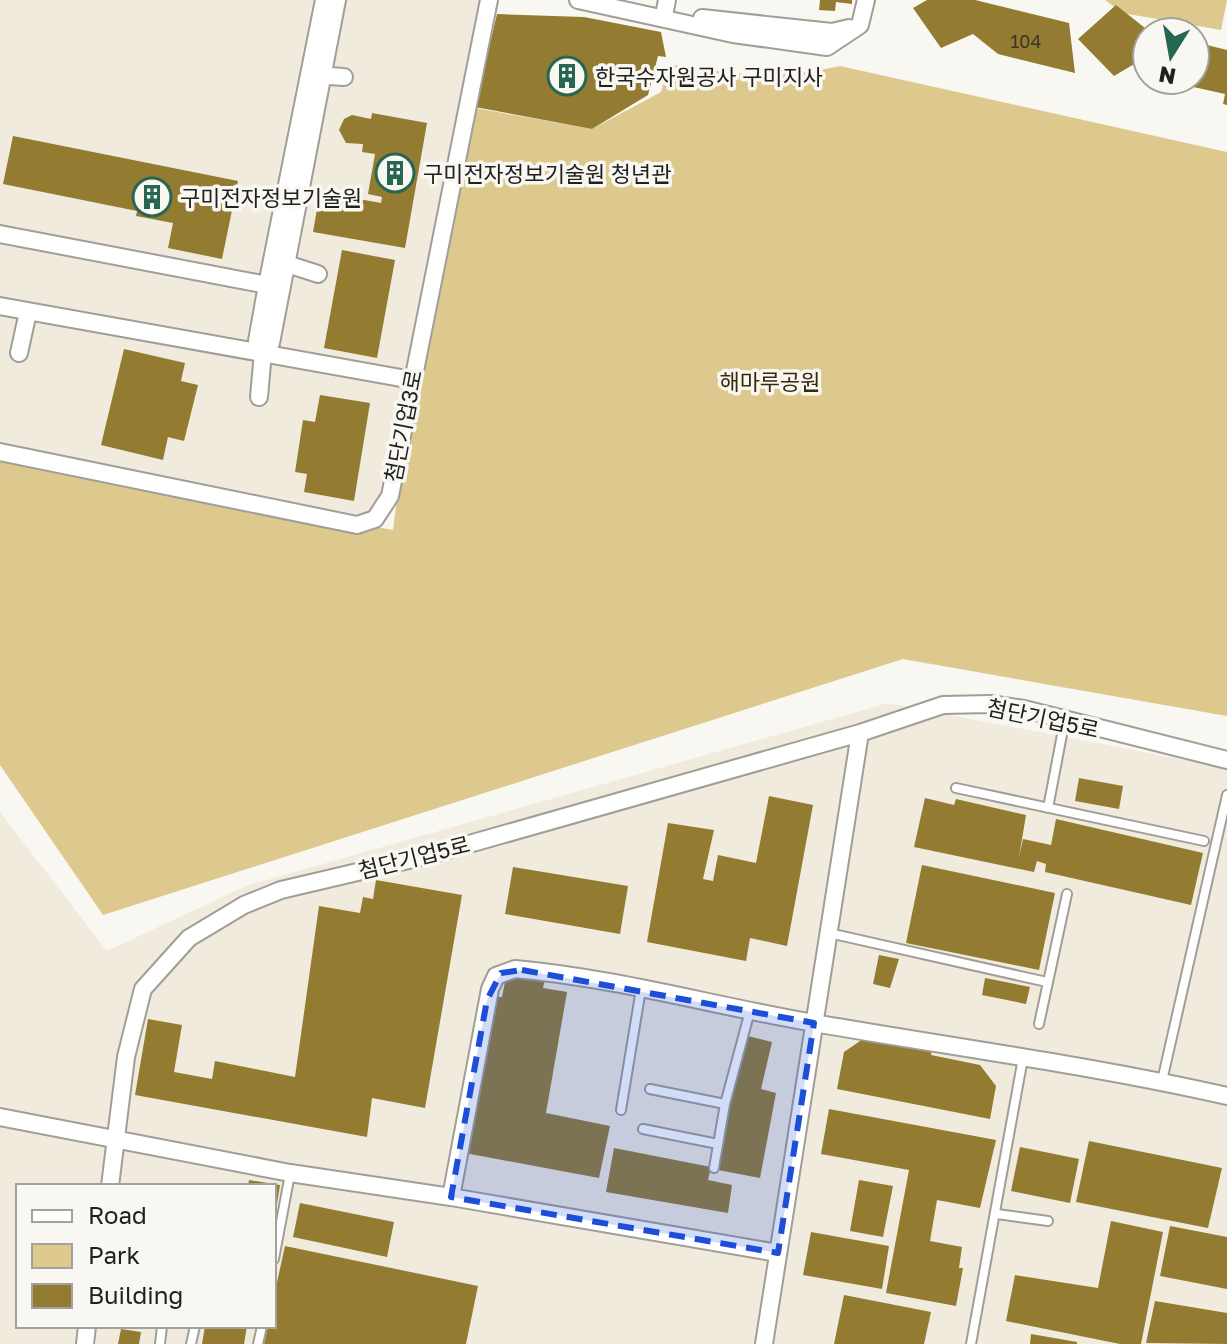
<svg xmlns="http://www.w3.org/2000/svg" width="1227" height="1344" viewBox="0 0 1227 1344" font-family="'Golos Text','Noto Sans KR',sans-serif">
	<rect width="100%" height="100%" fill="#f9f7f1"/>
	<path fill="#f0ebdd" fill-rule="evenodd" d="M0,0H483L381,507L365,516L0,445Z
		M888,703L1227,768V1344H0V812L107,951L246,886ZM18,1186H274V1326H18Z"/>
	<path fill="#ddc98d" d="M1105,0H1227L1221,30L1122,13Z
		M669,64C730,74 779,80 840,66L1227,152V716L903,659L103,915L0,765V456L393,530L412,380L475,108L592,129L661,92Z"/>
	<path fill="#937c32" d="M820,0H852V4L836,2L835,11L819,10Z
		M927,0H975L1069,23L1075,73L998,54L973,34L941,48L913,8Z
		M1116,5L1150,32H1147V70L1136,63L1114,76L1078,39Z
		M497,14L584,17L661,32L666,57L658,56L648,95L592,129L475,107Z
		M1195,42L1227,50V105L1223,104L1225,94L1162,80H1195Z
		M372,113L427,123L405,248L313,232L320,192L381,203L382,197L368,194L375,154L362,152L363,144L346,143L339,130L344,119L352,115L371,119Z
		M13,136L238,181L222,259L168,248L173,223L136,216L137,211L3,184Z
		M342,250L395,260L377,358L324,348Z
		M124,349L185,363L181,381L198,385L184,441L168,437L163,460L101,445Z
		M320,395L370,403L354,501L304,492L307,474L295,472L303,420L315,422Z
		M1079,778L1123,786L1119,809L1075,801Z
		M769,796L813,805L787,946L750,938L746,961L647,942L668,823L714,830L703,879L713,881L718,855L756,863Z
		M925,798L954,805L956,799L1026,815L1019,857L1023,839L1051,845L1056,819L1203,853L1191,905L1045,872L1046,864L1037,861L1034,872L914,847Z
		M922,865L1055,893L1039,970L906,943Z
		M513,867L628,886L620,934L505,914Z
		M376,880L462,895L425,1108L372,1098L367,1137L135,1095L148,1019L182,1025L174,1072L212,1079L215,1061L295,1077L319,906L360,913L363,897L373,899Z
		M879,955L899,959L890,988L873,984Z
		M507,972L545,979L543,988L567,992L546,1113L610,1126L599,1178L465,1153L493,996L502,997Z
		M985,978L1030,987L1026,1004L982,995Z
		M744,1035L772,1042L761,1089L776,1093L760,1178L718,1170Z
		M866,1037L932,1050L931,1055L980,1065L996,1086L990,1119L837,1089L844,1052Z
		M829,1109L996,1140L980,1208L937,1200L930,1241L962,1247L959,1268H963L956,1306L886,1293L909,1170L821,1154Z
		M1089,1141L1222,1168L1208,1228L1076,1202Z
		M1020,1147L1079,1159L1070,1203L1011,1191Z
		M614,1148L711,1167L708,1180L732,1185L728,1213L606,1192Z
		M249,1180L280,1185L276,1210L274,1186H248Z
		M859,1180L893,1186L883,1237L850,1231Z
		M300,1203L394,1222L387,1257L293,1237Z
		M1111,1221L1163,1232L1141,1344H1120L1006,1321L1015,1275L1098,1288Z
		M1170,1226L1227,1237V1289L1160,1276Z
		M811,1232L889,1246L882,1289L803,1275Z
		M285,1246L478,1286L466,1344H264L268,1326H274V1296Z
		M844,1295L931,1312L924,1344H834Z
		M1155,1301L1227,1313V1344L1146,1343Z
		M205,1326H247L244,1344H202Z
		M121,1329L141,1332L139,1344H118Z
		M1031,1334L1077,1342V1344H1030Z"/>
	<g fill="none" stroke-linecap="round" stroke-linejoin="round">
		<g stroke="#a09e97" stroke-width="12">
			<path id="service" d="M956,788L1204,841
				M1048,808L1065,719
				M829,933L1047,982
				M1039,1024L1067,894
				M1162,1081L1227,795
				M650,1089L725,1104
				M621,1110L641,989
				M643,1129L718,1144
				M714,1168L725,1104L750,1011
				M997,1214L1048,1221
				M274,1259L290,1174
				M160,1344L162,1326
				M191,1344L195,1326
				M258,1344L262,1326
				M971,1344L1023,1058"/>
		</g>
		<g stroke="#a09e97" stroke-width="20">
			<path id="minor" d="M324,0L267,285L257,341L262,351L271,343L337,0
				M578,0L733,34L827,47L860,25L866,0
				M664,16L667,0
				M702,18L832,32L849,28
				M314,75L344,77
				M0,234L267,285
				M287,264L318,274
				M0,306L412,380
				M19,353L28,312
				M259,397L263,352
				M0,452L357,525L375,519L390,496L489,0
				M0,1117L290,1173L451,1197L490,989L496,976L515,969C616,978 715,1006 814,1023C952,1047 1090,1065 1227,1096
				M110,1186L126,1057L143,989L189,938L244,905L281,890L434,854L860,733L943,705L990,704L1024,709L1227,760
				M451,1197L778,1253
				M85,1344L87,1326
				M764,1344L860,733"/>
		</g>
		<use href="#service" stroke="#fff" stroke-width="8"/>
		<use href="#minor" stroke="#fff" stroke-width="16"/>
	</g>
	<path fill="#1d4ed8" fill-opacity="0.2" stroke="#1d4ed8" stroke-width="6" stroke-dasharray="16 10" stroke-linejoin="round" d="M522,970L814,1023L778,1253L451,1197L487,1000L501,973Z"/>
	<defs>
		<g id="building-ring" transform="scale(2)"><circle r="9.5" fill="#f9f7f1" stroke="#266653" stroke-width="1.5"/><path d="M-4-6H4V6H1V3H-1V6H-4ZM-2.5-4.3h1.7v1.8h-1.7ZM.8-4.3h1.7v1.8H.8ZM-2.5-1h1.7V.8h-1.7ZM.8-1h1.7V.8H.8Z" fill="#266653"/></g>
	</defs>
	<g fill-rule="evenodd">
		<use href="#building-ring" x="567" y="76"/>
		<use href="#building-ring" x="395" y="173"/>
		<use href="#building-ring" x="152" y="197"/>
	</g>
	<g text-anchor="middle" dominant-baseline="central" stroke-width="7" stroke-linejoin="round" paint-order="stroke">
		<g font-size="18" fill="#3e3722">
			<text x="1026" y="41">104</text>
		</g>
		<g font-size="22" fill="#21201d" stroke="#f9f7f1" text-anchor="start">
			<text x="595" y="76">한국수자원공사 구미지사</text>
			<text x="423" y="173">구미전자정보기술원 청년관</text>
			<text x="180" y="197">구미전자정보기술원</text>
		</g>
		<g font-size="22" fill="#352a09" stroke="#f9f7f1">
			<text x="770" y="381">해마루공원</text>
		</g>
		<g font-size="22" fill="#21201d" stroke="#f9f7f1">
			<text transform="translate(403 426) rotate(-79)">첨단기업3로</text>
			<text transform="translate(1043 718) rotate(12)">첨단기업5로</text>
			<text transform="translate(414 857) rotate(-14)">첨단기업5로</text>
		</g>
	</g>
	<rect x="16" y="1184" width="260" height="144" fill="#f9f7f1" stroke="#a3a19c" stroke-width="2"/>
	<rect x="32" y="1210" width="40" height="12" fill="#ffffff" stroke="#a3a19c" stroke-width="2"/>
	<text x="88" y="1224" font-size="24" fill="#21201d">Road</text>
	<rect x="32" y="1244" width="40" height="24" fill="#ddc98d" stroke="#a3a19c" stroke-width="2"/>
	<text x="88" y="1264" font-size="24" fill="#21201d">Park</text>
	<rect x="32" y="1284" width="40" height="24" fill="#937c32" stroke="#a3a19c" stroke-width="2"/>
	<text x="88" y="1304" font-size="24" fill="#21201d">Building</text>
	<g transform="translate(1171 56) rotate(191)"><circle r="38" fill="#f9f7f1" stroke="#a3a19c" stroke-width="2"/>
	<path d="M0-6L14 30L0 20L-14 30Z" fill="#266653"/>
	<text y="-12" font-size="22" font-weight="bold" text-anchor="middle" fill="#21201d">N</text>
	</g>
</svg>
